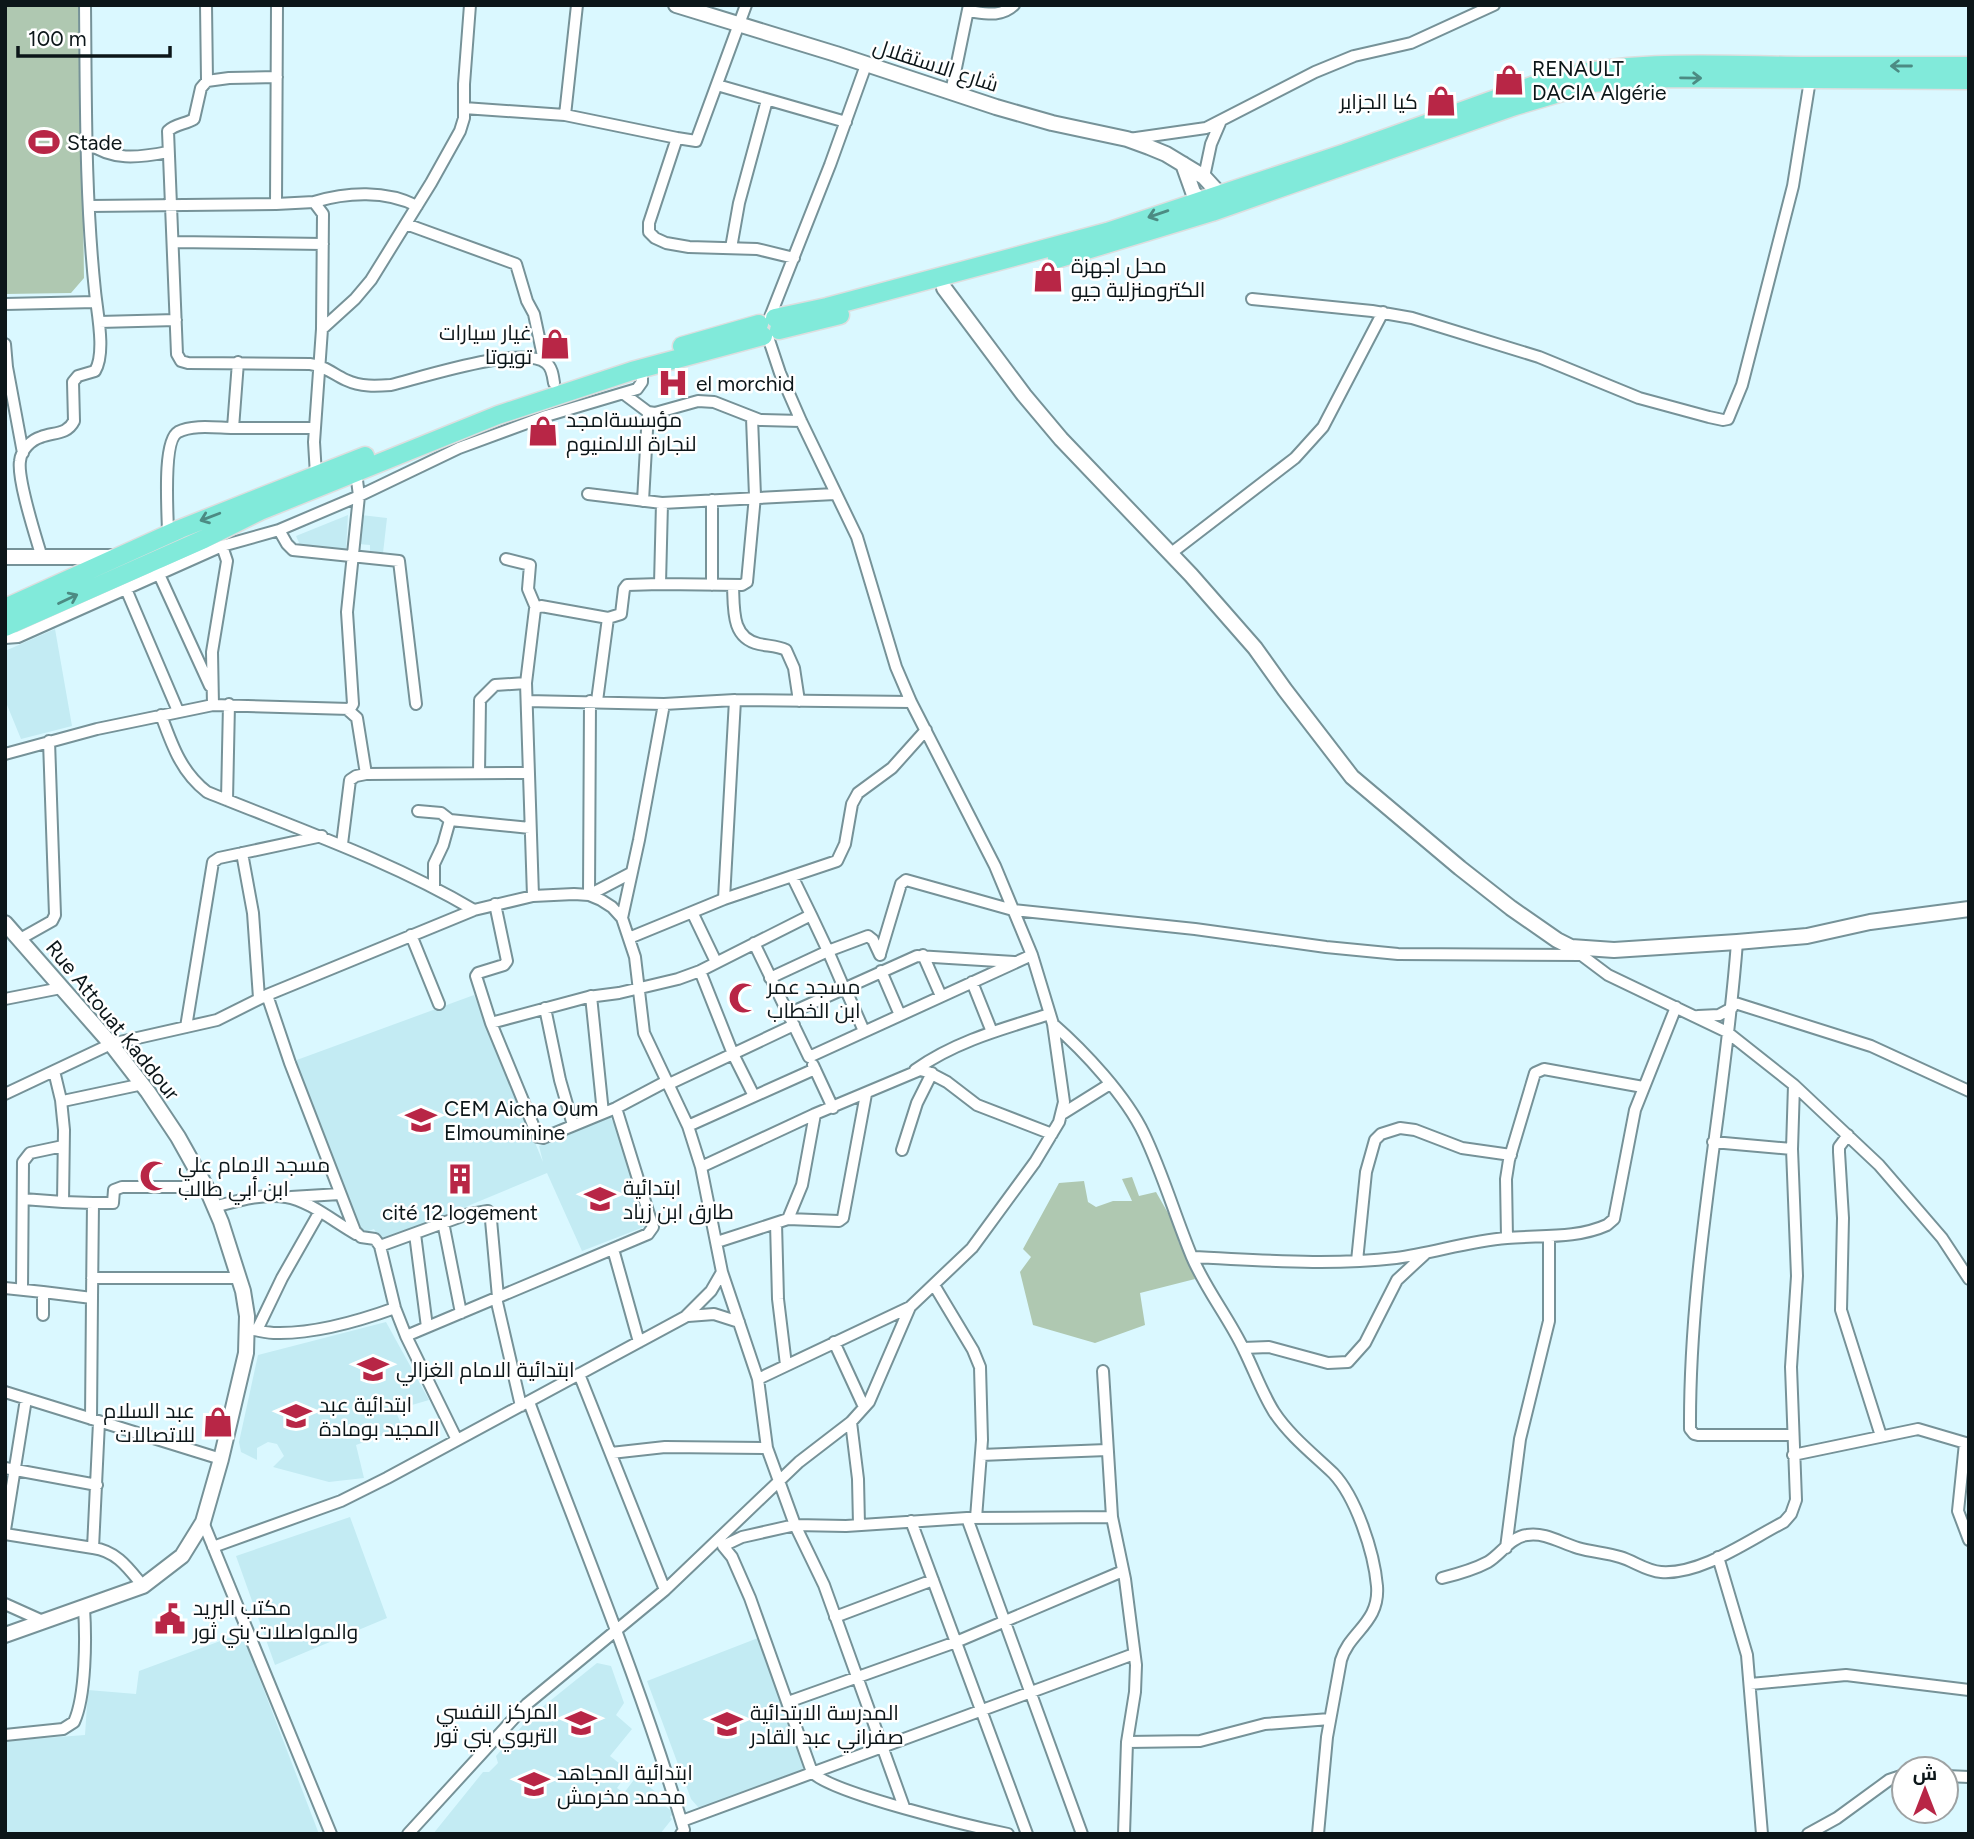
<svg xmlns="http://www.w3.org/2000/svg" width="1974" height="1839" viewBox="0 0 1974 1839" font-family="Figtree,Cairo,sans-serif">
	<rect width="100%" height="100%" fill="#daf8ff"/>
	<path fill="#c3ebf3" d="M348,515L346,549L301,547L296,536Z
		M361,515L387,518L383,553L370,551V545L358,544Z
		M55,629L72,726L21,739L5,700V651Z
		M474,995L543,1162L539,1146L609,1115L613,1122L617,1123L649,1225L582,1251L547,1173L381,1242L374,1229L360,1234L294,1061Z
		M386,1322L429,1400L395,1410L403,1428L356,1445L364,1478L329,1482L273,1467L284,1456L277,1444L268,1442L257,1448V1460L241,1452L239,1442L258,1355Z
		M350,1517L387,1618L275,1665L236,1556Z
		M242,1633L319,1834H5V1741L85,1735L88,1690L136,1694L139,1671Z
		M758,1638L807,1768L704,1807H698L691,1799L647,1681Z
		M597,1663L611,1666L624,1703L616,1715L632,1729L610,1756L629,1771L617,1788L624,1793L636,1777L656,1792L643,1808L655,1798L674,1813L670,1817L672,1819L660,1834H433L483,1772H489L498,1763L496,1756L530,1717Z"/>
	<path fill="#afc8b1" d="M5,5H80L84,278L71,293L5,294Z
		M1132,1177L1139,1196L1156,1192L1176,1227L1179,1243L1185,1247L1195,1279L1140,1293L1145,1325L1095,1343L1033,1325L1020,1272L1031,1257L1023,1249L1059,1183L1084,1181L1088,1202L1096,1207L1113,1201H1132L1122,1179Z"/>
	<g fill="none" stroke-linecap="round" stroke-linejoin="round">
		<g stroke="#769298" stroke-width="14">
			<path id="minor" d="M206,5L207,81
				M277,5L276,204L314,202L323,214L322,329L314,442L316,475
				M746,5L696,141L677,138L649,223V232L655,238L666,243L689,247L757,249L794,258
				M968,11C984,13 1001,18 1014,5
				M277,77L229,78L207,81L201,88L194,119C186,124 175,124 168,131L177,354L181,361L188,363L310,364C325,366 333,374 346,380C361,387 376,386 391,385C420,378 524,344 546,363C552,367 553,376 554,383
				M717,85L846,122
				M951,92L969,5
				M464,108L565,115L677,138
				M565,115L577,5
				M1129,139L1206,128L1315,72L1354,56L1411,43L1494,5
				M86,142C113,161 137,158 168,152
				M1204,177L1211,144L1220,123
				M314,202C347,192 386,190 417,206
				M89,206L276,204
				M406,224L516,264L527,301L534,314L544,361
				M173,242L323,244
				M731,248L739,203L767,100
				M1252,299L1372,311L1412,318L1539,357L1639,398L1709,417L1723,420L1728,419L1742,385L1793,186L1810,80
				M5,304L96,302
				M770,317L830,165L866,65
				M99,322L176,320
				M322,329L355,299L371,280L431,183L460,131L464,118V84L470,5
				M5,344L7,367L23,453
				M624,394L648,412L655,413L698,401L714,402L760,420L801,421
				M233,428H314
				M588,494L662,503
				M643,501L648,412
				M279,530L287,544L293,550L399,561L416,704
				M168,534C168,515 162,441 178,432C193,424 218,428 233,428L238,362
				M1170,554L1295,458L1323,427L1383,312
				M42,558C36,537 17,480 20,461C21,450 31,440 41,437C53,432 67,435 74,421L73,382L78,376L95,371C106,353 97,312 95,291C85,196 86,101 85,5
				M506,559L530,565L528,589L536,608
				M157,570L210,686
				M660,584L742,585L747,582L755,496L752,418
				M712,585V500
				M733,585C734,609 731,638 759,644C768,646 778,646 786,650L794,668L799,701
				M126,589L178,711
				M5,638L18,637L222,546L279,530L359,496L459,448L546,416L637,389L642,382V368
				M527,701L664,704L735,700L911,702
				M590,701L589,895L631,873
				M597,701L608,618
				M213,705L212,652L227,561L222,546
				M161,715C172,745 181,772 207,792C298,829 389,860 474,910
				M5,754L97,729L213,705L350,709L353,704L347,612L359,496L356,472
				M479,773L480,700L495,685L526,683
				M366,774L528,773
				M227,800L229,704
				M418,811L441,813L450,820
				M342,844L350,780L356,776L366,774L357,718L348,710
				M242,853L253,913L259,998
				M434,887V864L443,845L450,820L530,828
				M533,896L526,683L535,609L541,606L608,618L621,614L624,589L627,585L660,584L662,503L835,494
				M724,899L735,700
				M495,904L507,961L504,965L478,973L476,976L491,1023L538,1137L543,1138L616,1108L667,1081
				M692,912L716,962
				M622,918L639,840L664,704
				M411,935L439,1004
				M629,938L724,899L837,861L845,844L852,804L858,793L892,768L926,730
				M20,939L52,921L55,915L49,741
				M1737,942C1725,1105 1689,1265 1690,1429L1694,1434L1698,1435H1792
				M754,943L809,1057L1032,955
				M1576,951L1608,975L1727,1032L1794,1085L1879,1165L1942,1238L1969,1279
				M880,954L901,884L906,880L1013,910L1195,929L1326,947L1398,954L1582,955
				M923,955L941,996
				M700,971L733,1054L754,1096
				M881,971L900,1015
				M770,978L828,951L811,915
				M972,982L992,1032
				M844,988L828,951L868,936L873,940L880,955
				M845,988L864,1031
				M267,995L290,1063L355,1231L361,1237L375,1239L380,1246L395,1308L406,1336L457,1440
				M591,996L603,1113
				M5,999L61,988
				M1732,1002L1871,1046L1969,1091
				M545,1008L560,1080L573,1125
				M788,1014L917,956L1014,962
				M1698,1016L1719,1015L1732,1008
				M491,1023L588,997L619,993L678,979L700,971L811,915L792,876
				M1053,1024C1084,1051 1126,1096 1144,1134C1163,1174 1175,1216 1192,1257C1206,1290 1229,1318 1244,1350C1254,1370 1262,1393 1274,1412C1289,1435 1313,1454 1333,1473C1356,1497 1374,1552 1377,1586C1380,1623 1349,1632 1341,1660L1327,1737L1318,1834
				M186,1027L213,862L219,858L322,836
				M813,1065L833,1108
				M915,1070C956,1041 1002,1029 1050,1014
				M54,1071L61,1100L63,1101L143,1084
				M669,1084L794,1025
				M5,1094L111,1044L217,1020L267,995L474,910L533,896L574,894L589,895L601,900L612,907L622,918L635,957L644,1033L688,1126L701,1167L722,1272L758,1379L767,1448L795,1525L824,1585L904,1807
				M61,1100L64,1130L63,1202L93,1203
				M1062,1114L1110,1084
				M688,1126L815,1069
				M1848,1135L1839,1147V1152L1843,1218L1841,1310L1881,1436
				M1713,1142L1792,1149L1794,1085
				M902,1150L917,1103L932,1073
				M701,1167L815,1114
				M291,1197L340,1194
				M23,1199L63,1202
				M214,1207C237,1201 262,1193 286,1197C308,1200 336,1223 356,1234
				M788,1219L802,1185L815,1114L920,1070L928,1072L947,1082L977,1105L1052,1134
				M443,1222L461,1313
				M776,1223L778,1299L786,1365
				M415,1234L427,1327
				M1507,1238L1506,1179L1509,1160L1535,1073L1544,1069L1643,1087
				M717,1242L788,1219L839,1221L843,1218L866,1094
				M380,1246L465,1215L488,1211L491,1220L498,1297
				M613,1249L639,1342
				M1192,1257C1262,1260 1326,1266 1396,1258C1433,1253 1469,1241 1507,1238C1540,1235 1576,1239 1607,1225L1614,1219L1635,1110L1676,1007
				M1357,1261L1366,1172L1375,1140L1381,1134L1400,1128L1415,1130L1462,1148L1511,1155
				M92,1278H240
				M934,1285L973,1350L980,1367L982,1440L976,1518
				M5,1288L43,1292
				M22,1289L23,1162L30,1153L63,1146
				M92,1298L93,1203H113L114,1190L122,1187H184L203,1182
				M496,1298L521,1406
				M43,1315V1292L92,1298L91,1419
				M688,1316L714,1314L739,1322
				M247,1329C258,1330 269,1334 280,1333C319,1333 359,1321 395,1308
				M257,1330L282,1278L319,1213
				M406,1336L648,1234L653,1227L651,1221L616,1108
				M834,1342L864,1407
				M1243,1348L1269,1347L1328,1363L1348,1362L1365,1343L1397,1280L1425,1254
				M1103,1371L1112,1517L1125,1579L1136,1665L1135,1692L1127,1742L1124,1834
				M579,1374L665,1590
				M758,1379L910,1307
				M5,1392L221,1459
				M529,1402C582,1544 641,1685 684,1830L681,1834
				M851,1422L858,1479L859,1525
				M1965,1443L1958,1511L1969,1540
				M611,1453L665,1447L767,1448
				M981,1455L1107,1450
				M1793,1455L1918,1429L1969,1444
				M5,1468L97,1485
				M967,1518L1082,1834
				M911,1521L1027,1834
				M203,1522L331,1834
				M5,1530L26,1399
				M5,1534L93,1548L99,1422
				M213,1547L341,1501L387,1478L685,1317L711,1291L722,1272
				M93,1548C117,1551 129,1569 143,1586
				M1506,1548L1520,1439L1549,1321V1237
				M1718,1557L1747,1655L1762,1834
				M1442,1578C1458,1574 1473,1570 1488,1562C1501,1554 1511,1537 1527,1535C1545,1532 1561,1543 1578,1548C1592,1552 1607,1553 1620,1557C1634,1561 1646,1571 1661,1572C1701,1575 1749,1540 1784,1522L1791,1514L1796,1500L1791,1367L1797,1276L1792,1149
				M5,1604L45,1622
				M835,1617L933,1580
				M1750,1684L1846,1675L1969,1690
				M788,1702L956,1642L1123,1571
				M5,1735L63,1729L74,1722C86,1696 86,1637 84,1608
				M1127,1742L1200,1741L1265,1724L1330,1719
				M1946,1776L1969,1777
				M682,1821L1134,1654
				M408,1834L527,1704L665,1590L799,1462L851,1422L869,1402L910,1307L972,1248L1035,1162L1059,1122L1064,1102L1053,1024L1032,955L995,866L911,702L896,667L857,537L801,421L780,373L768,337
				M1008,1834C974,1827 830,1793 812,1772L750,1598L732,1557L723,1546L742,1537L795,1525L846,1526L967,1518L1112,1517
				M1808,1834L1837,1818L1889,1780L1904,1775"/>
		</g>
		<g stroke="#769298" stroke-width="18">
			<path id="tertiary" d="M676,5L836,54L996,107L1052,123L1127,139L1149,147L1166,154L1204,177L1226,201
				M1183,164L1193,192L1207,208
				M944,288L1024,395L1061,439L1191,575L1255,648L1285,690L1352,777L1460,868L1511,908L1557,940L1571,947L1614,950L1737,942L1807,936L1870,922L1969,909
				M5,557H114
				M5,923L111,1044L148,1092L178,1137L206,1187L221,1222L243,1291L247,1316L246,1353L221,1459L203,1522L182,1556L143,1586L5,1635"/>
		</g>
		<g stroke="#dddedf" stroke-width="21">
			<path id="primary" d="M1057,259L1212,212L1515,106L1593,83L1653,78L1969,80
				M775,318L827,307L1107,232L1345,153L1551,79C1637,59 1715,65 1802,66C1858,66 1913,66 1969,66
				M779,330L840,315
				M682,346L759,324
				M5,608L180,529L365,456
				M5,627L204,539L260,511L498,415L632,371L763,336"/>
		</g>
		<use href="#minor" stroke="#fff" stroke-width="10"/>
		<use href="#tertiary" stroke="#fff" stroke-width="14"/>
		<use href="#primary" stroke="#81eada" stroke-width="18"/>
	</g>
	<defs><path id="oneway-shaft" d="M-6 0H5M1.5-3L5.5 0L1.5 3" fill="none" stroke-width="1.6" stroke-linecap="round" stroke-linejoin="round" transform="scale(1.75)"/></defs>
	<g stroke="#4c8b83">
		<use href="#oneway-shaft" transform="translate(1901 66) rotate(-180)"/>
		<use href="#oneway-shaft" transform="translate(1691 78) rotate(1)"/>
		<use href="#oneway-shaft" transform="translate(1158 214) rotate(161)"/>
		<use href="#oneway-shaft" transform="translate(210 517) rotate(159)"/>
		<use href="#oneway-shaft" transform="translate(68 599) rotate(-25)"/>
	</g>
	<defs>
		<g id="shop-bare" transform="scale(2.415)"><path d="M-5-2.5h2.3a2.7 3.5 0 0 1 5.4 0H5L5.5 6h-11ZM-1.5-2.5h3a1.5 2.3 0 0 0-3 0Z" fill="#b82646" stroke="#fff" stroke-width="2.5" paint-order="stroke"/></g>
		<g id="stadium-bare" transform="scale(2.415)"><path d="M0-5a6.5 5 0 1 0 0 10a6.5 5 0 1 0 0-10ZM-3.5-1.8h7v3.6h-7Z" fill="#b82646" stroke="#fff" stroke-width="2.5" paint-order="stroke"/></g>
		<g id="hospital-bare" transform="scale(2.415)"><path d="M-5-5h3v3.5h4V-5h3V5h-3V1.5h-4V5h-3Z" fill="#b82646" stroke="#fff" stroke-width="2.5" paint-order="stroke"/></g>
		<g id="mosque-bare" transform="scale(2.415)"><path d="M3.5-4.9A6 6 0 1 0 3.5 4.9A5 5 0 1 1 3.5-4.9Z" fill="#b82646" stroke="#fff" stroke-width="2.5" paint-order="stroke"/></g>
		<g id="school-bare" transform="scale(2.415)"><path d="M0-5L7-2L0 1L-7-2ZM-4 1L0 2.5L4 1V4Q0 6-4 4Z" fill="#b82646" stroke="#fff" stroke-width="2.5" paint-order="stroke"/></g>
		<g id="building-bare" transform="scale(2.415)"><path d="M-4-6H4V6H1V3H-1V6H-4ZM-2.5-4.3h1.7v1.8h-1.7ZM.8-4.3h1.7v1.8H.8ZM-2.5-1h1.7V.8h-1.7ZM.8-1h1.7V.8H.8Z" fill="#b82646" stroke="#fff" stroke-width="2.5" paint-order="stroke"/></g>
		<g id="civic-bare" transform="scale(2.415)"><path d="M-.6-6.5H3V-4.5H.6V-3L4-1V1h2V6H-6V1h2V-1L-.6-3ZM-1.2 2.5V6h2.4V2.5Z" fill="#b82646" stroke="#fff" stroke-width="2.5" paint-order="stroke"/></g>
	</defs>
	<g fill-rule="evenodd">
		<use href="#shop-bare" x="1509" y="80"/>
		<use href="#shop-bare" x="1441" y="101"/>
		<use href="#stadium-bare" x="44" y="142"/>
		<use href="#shop-bare" x="1048" y="277"/>
		<use href="#shop-bare" x="555" y="344"/>
		<use href="#hospital-bare" x="673" y="383"/>
		<use href="#shop-bare" x="543" y="431"/>
		<use href="#mosque-bare" x="744" y="998"/>
		<use href="#school-bare" x="421" y="1120"/>
		<use href="#mosque-bare" x="155" y="1176"/>
		<use href="#building-bare" x="460" y="1179"/>
		<use href="#school-bare" x="600" y="1199"/>
		<use href="#school-bare" x="373" y="1369"/>
		<use href="#school-bare" x="296" y="1416"/>
		<use href="#shop-bare" x="218" y="1422"/>
		<use href="#civic-bare" x="170" y="1619"/>
		<use href="#school-bare" x="581" y="1723"/>
		<use href="#school-bare" x="727" y="1724"/>
		<use href="#school-bare" x="534" y="1784"/>
	</g>
	<g text-anchor="middle" dominant-baseline="central" stroke-width="5" stroke-linejoin="round" paint-order="stroke">
		<g font-size="21" fill="#0c1619" stroke="#fff">
			<text transform="translate(936 65) rotate(18)">شارع الاستقلال</text>
			<text transform="translate(113 1020) rotate(51)">Rue Attouat Kaddour</text>
		</g>
		<g font-size="21" fill="#0c1619" stroke="#fff" text-anchor="start">
			<text x="1532" y="68">RENAULT<tspan x="1532" dy="24">DACIA Algérie</tspan></text>
			<text x="1418" y="101" text-anchor="end">كيا الجزاير</text>
			<text x="67" y="142">Stade</text>
			<text x="1071" y="265">محل اجهزة<tspan x="1071" dy="24">الكترومنزلية جيو</tspan></text>
			<text x="532" y="332" text-anchor="end">غيار سيارات<tspan x="532" dy="24">تويوتا</tspan></text>
			<text x="696" y="383">el morchid</text>
			<text x="566" y="419">مؤسسةامجد<tspan x="566" dy="24">لنجارة الالمنيوم</tspan></text>
			<text x="767" y="986">مسجد عمر<tspan x="767" dy="24">ابن الخطاب</tspan></text>
			<text x="444" y="1108">CEM Aicha Oum<tspan x="444" dy="24">Elmouminine</tspan></text>
			<text x="178" y="1164">مسجد الامام علي<tspan x="178" dy="24">ابن أبي طالب</tspan></text>
			<text x="623" y="1187">ابتدائية<tspan x="623" dy="24">طارق ابن زياد</tspan></text>
			<text x="460" y="1212" text-anchor="middle">cité 12 logement</text>
			<text x="396" y="1369">ابتدائية الامام الغزالي</text>
			<text x="319" y="1404">ابتدائية عبد<tspan x="319" dy="24">المجيد بومادة</tspan></text>
			<text x="195" y="1410" text-anchor="end">عبد السلام<tspan x="195" dy="24">للاتصالات</tspan></text>
			<text x="193" y="1607">مكتب البريد<tspan x="193" dy="24">والمواصلات بني ثور</tspan></text>
			<text x="558" y="1711" text-anchor="end">المركز النفسي<tspan x="558" dy="24">التربوي بني ثور</tspan></text>
			<text x="750" y="1712">المدرسة الابتدائية<tspan x="750" dy="24">صفراني عبد القادر</tspan></text>
			<text x="557" y="1772">ابتدائية المجاهد<tspan x="557" dy="24">محمد مخرمش</tspan></text>
		</g>
	</g>
	<rect width="1974" height="1839" fill="none" stroke="#0c1619" stroke-width="14"/>
	<g transform="translate(1925 1790)"><circle r="33" fill="#ffffff" stroke="#9ea2a3" stroke-width="2"/>
	<path d="M0-5L12 26L0 18L-12 26Z" fill="#b82646"/>
	<text y="-10" font-size="19" font-weight="bold" text-anchor="middle" fill="#0c1619">ش</text>
	</g>
	<path d="M18 46v10h152v-10" fill="none" stroke="#0c1619" stroke-width="3.5"/>
	<text x="28" y="46" font-size="21" fill="#0c1619" stroke="#ffffff" stroke-width="5" paint-order="stroke">100 m</text>
</svg>
